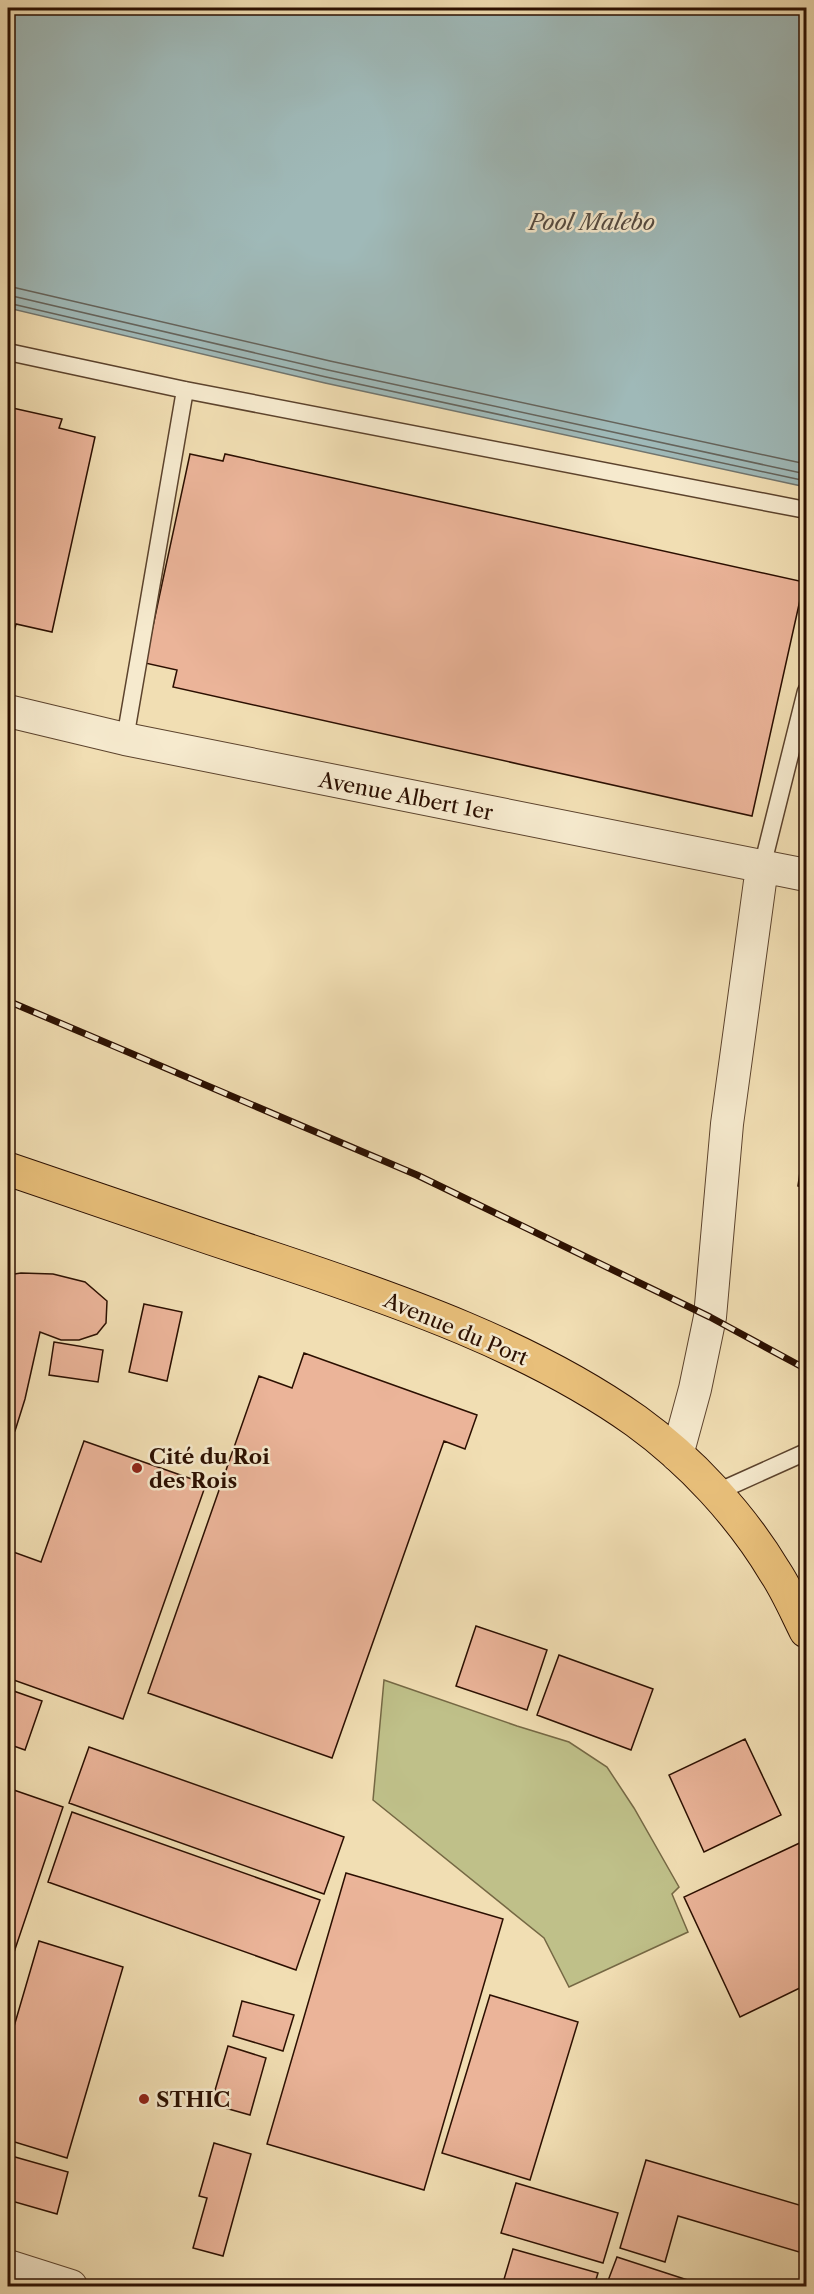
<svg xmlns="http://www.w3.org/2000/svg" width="814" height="2294" viewBox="0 0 814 2294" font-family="'Libre Caslon Text',serif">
	<rect width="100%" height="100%" fill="#f1deb3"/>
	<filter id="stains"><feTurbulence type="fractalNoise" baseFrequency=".00333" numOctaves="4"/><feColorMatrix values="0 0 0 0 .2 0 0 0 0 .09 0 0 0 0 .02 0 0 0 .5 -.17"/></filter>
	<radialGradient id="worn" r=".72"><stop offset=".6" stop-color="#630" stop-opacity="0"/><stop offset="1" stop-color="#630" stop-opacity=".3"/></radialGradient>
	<path fill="#bfc089" stroke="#756844" stroke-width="1.5" d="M384,1680L517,1726L569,1742L607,1767L634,1808L679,1887L672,1894L688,1932L569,1987L544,1938L373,1800Z"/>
	<path fill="#9fb9b8" stroke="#71756e" stroke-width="1.5" d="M8,8H806V487L325,383L8,308Z"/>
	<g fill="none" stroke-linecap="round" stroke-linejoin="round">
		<path stroke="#65645c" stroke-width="1.5" d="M8,286L330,361L806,464
			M8,295L328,370L806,474
			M8,303L326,377L806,481"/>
	</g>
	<path fill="#ebb499" stroke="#2b0f00" stroke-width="1.5" d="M8,407L62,419L59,428L95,437L52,632L16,624L10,647H8Z
		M190,454L223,461L225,454L804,582L752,816L173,687L177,670L145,663Z
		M806,1131V1188L798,1186Z
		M21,1273L53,1274L85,1282L107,1301L106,1323L97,1334L79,1340H61L40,1332L25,1399L15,1431L8,1430V1275Z
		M144,1304L182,1312L167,1381L129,1372Z
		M54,1342L103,1350L98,1382L49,1375Z
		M304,1353L477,1415L465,1449L444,1441L332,1758L148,1693L259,1376L292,1388Z
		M84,1441L206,1484L123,1719L8,1678V1550L41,1562Z
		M476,1626L547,1650L527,1710L456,1686Z
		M559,1655L653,1689L631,1750L537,1715Z
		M8,1689L42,1701L25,1750L8,1744Z
		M745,1739L781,1815L704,1852L669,1775Z
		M89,1747L344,1837L324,1894L69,1803Z
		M8,1788L63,1807L8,1970Z
		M72,1812L320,1900L296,1970L48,1882Z
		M806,1840V1985L740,2017L684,1897Z
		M346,1873L503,1919L424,2190L267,2144Z
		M39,1941L123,1967L67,2158L8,2140V2047Z
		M490,1995L578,2022L530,2180L442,2153Z
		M242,2001L294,2015L283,2051L233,2036Z
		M228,2046L266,2058L250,2115L211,2104Z
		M214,2143L251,2154L223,2256L193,2248L207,2198L199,2196Z
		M8,2155L68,2172L57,2214L8,2200Z
		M646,2160L806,2207V2254L678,2216L665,2262L620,2248Z
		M516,2183L618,2213L603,2263L501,2233Z
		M513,2249L598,2273L594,2286H502Z
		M617,2257L706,2286H606Z"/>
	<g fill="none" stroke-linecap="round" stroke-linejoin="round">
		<g stroke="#5c432d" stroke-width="19">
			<path id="lane" d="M8,352L185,390L806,510
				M125,739L185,390
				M762,867L806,691
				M715,1493L806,1452"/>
		</g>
		<g stroke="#5c432d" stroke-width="34">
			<path id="street" d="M8,711L125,739L806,875
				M677,1455L695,1389L710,1317L727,1124L762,867
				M8,2266L71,2286"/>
		</g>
		<g stroke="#2b0f00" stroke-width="35">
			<path id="primary" d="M8,1169C98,1200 189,1231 280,1261C400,1301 532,1347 636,1421C690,1460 741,1515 775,1572C787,1590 796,1611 806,1631"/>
		</g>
		<use href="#lane" stroke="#f6eace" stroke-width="16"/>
		<use href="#street" stroke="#f6eace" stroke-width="32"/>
		<use href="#primary" stroke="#e8bf7a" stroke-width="33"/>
		<g stroke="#2b0f00" stroke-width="7">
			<path id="rail" d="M8,1001L417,1175L710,1317L806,1369"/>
		</g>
		<use href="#rail" stroke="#f6eace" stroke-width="4.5" stroke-dasharray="14" stroke-linecap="butt"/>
	</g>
	<g fill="#8f2418" stroke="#f6eace" stroke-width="2">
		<circle cx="137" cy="1468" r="6"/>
		<circle cx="144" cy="2099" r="6"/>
	</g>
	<g text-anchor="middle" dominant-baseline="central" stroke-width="5" stroke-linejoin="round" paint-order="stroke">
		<g font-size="21" fill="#2b0f00" stroke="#f6eace">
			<text transform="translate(406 796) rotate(11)">Avenue Albert 1er</text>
			<text transform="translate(456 1329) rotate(23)">Avenue du Port</text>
		</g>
		<g font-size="21" font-weight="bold" fill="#2b0f00" stroke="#f6eace" text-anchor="start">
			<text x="149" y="1456">Cité du Roi<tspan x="149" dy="24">des Rois</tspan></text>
			<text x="156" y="2099">STHIC</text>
		</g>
		<g font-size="22" font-style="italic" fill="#544a40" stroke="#f6eace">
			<text x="592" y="222">Pool Malebo</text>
		</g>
	</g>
	<rect width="814" height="2294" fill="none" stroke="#f1deb3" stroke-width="30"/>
	<rect x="9" y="9" width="796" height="2276" fill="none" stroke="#2b0f00" stroke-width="3"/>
	<rect x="15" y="15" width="784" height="2264" fill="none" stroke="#2b0f00" stroke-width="1.5"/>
	<rect width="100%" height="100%" filter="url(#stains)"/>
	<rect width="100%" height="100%" fill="url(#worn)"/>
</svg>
